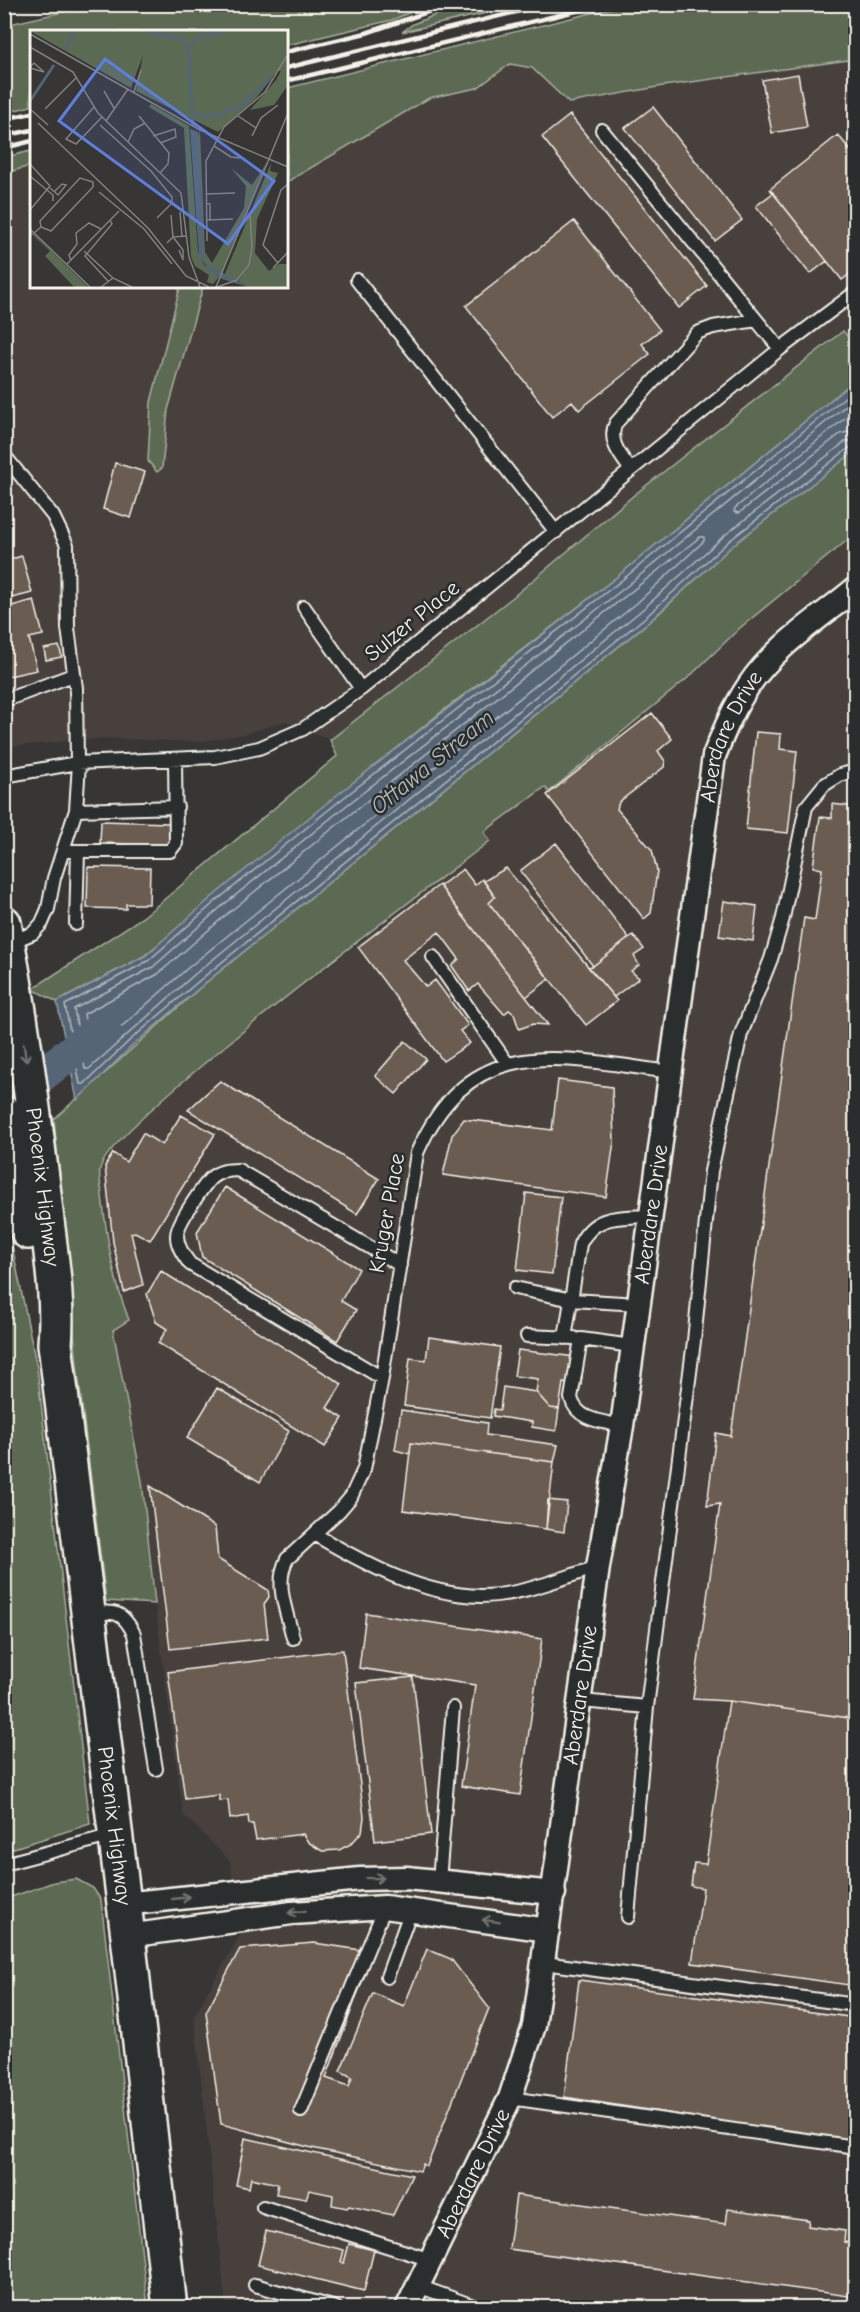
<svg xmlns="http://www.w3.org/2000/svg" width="860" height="2312" viewBox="0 0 860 2312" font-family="'Comic Neue',sans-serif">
	<rect width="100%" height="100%" fill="#373635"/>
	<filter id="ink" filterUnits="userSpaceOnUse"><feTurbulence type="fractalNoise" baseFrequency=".0167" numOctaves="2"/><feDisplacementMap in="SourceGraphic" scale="12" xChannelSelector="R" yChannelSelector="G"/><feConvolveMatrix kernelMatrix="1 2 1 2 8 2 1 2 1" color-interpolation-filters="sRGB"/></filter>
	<g filter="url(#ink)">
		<path fill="#46413d" d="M855,59V335L850,339L843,331L634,495L513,597L330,740L285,721L245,734L198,742L103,738L5,747L4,173L31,166L32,286L180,287L151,402L162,468L168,410L203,287L286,286L287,182L429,98L477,88L510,63L532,68L569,103L663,86Z
			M855,534V2307H226L194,2016L240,1935L230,1861L183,1814L155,1604L142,1481L113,1330L128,1320L119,1294L107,1245L100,1168L129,1129L227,1045L490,841L484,832L545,787L549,791L689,677L741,627Z"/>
		<path fill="#5b6b53" stroke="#a8ae9e" stroke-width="1.5" d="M628,4L855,5V59L663,86L569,103L532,68L510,64L477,88L429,98L287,182V88Z
			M94,5V4L428,5L392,20L287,45L286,32H32L31,106L5,113V25Z
			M460,5H522L402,32L413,24Z
			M31,151V166L5,173V157Z
			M180,287H203L168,410L162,468L157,472L148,461L151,402Z
			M843,331L850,339L855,335V380L618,576L440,713L144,956L57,1002L32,989L143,917L337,756L330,740L513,597L634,495Z
			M855,451V534L741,627L689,677L549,792L545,787L484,832L490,841C435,883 107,1125 100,1169C98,1177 102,1188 102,1196C107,1239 113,1279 129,1320L113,1330L142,1481L155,1604L106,1601L77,1365L54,1119L203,985L655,617L733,545Z
			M5,1211L37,1368L90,1824L5,1851Z
			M76,1879L93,1888L101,1900L148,2307H5V1899L54,1882Z"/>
		<path fill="#546576" stroke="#949da4" stroke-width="1.5" d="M855,380V451L733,545L652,619L203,985L132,1046L77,1100L57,1002L145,956L212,897L333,798L618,576Z"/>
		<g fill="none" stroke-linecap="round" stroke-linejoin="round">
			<path stroke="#b4b9ba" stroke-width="1.5" d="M856,388L622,580L337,803L216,901L148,961L65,1005L80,1084H84L128,1042L200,980L648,615L729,541L849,448L856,447
				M856,397L627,586L342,809L221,907L153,967L74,1009L85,1069H89L195,974L643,609L725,535L845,442L856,439
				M856,409L735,508L734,512L739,513L840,434L856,430
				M700,537H704V541L637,603L189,967L94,1051H90L84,1014L158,974L227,914L348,816Z"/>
			<path stroke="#546576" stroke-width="34" d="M4,1105L104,1026"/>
		</g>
		<path fill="#6a5c51" stroke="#f4f1e8" stroke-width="1.5" d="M798,74L807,127L772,133L762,80Z
			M653,107L742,220L715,241L625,128Z
			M570,115L707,286L679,308L542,137Z
			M838,135L856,157V269L842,280L770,189Z
			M773,193L827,261L810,274L756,206Z
			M574,221L660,330L642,344L650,354L579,410L572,401L552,417L466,306Z
			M115,463L145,472L131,518L103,509Z
			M4,549L8,560L22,556L32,593L4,600Z
			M34,600L43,635L29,638L37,670L4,677V608Z
			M59,646L62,657L46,660L44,649Z
			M652,713L672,739L658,751L665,761L664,767L619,802L617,809L652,850L657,871L651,913L644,919L547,795Z
			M756,732L781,734L780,749L797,751L788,833L746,829Z
			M832,804L856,807V1719L729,1701L693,1699L720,1504L707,1506L716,1433L731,1436L804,918L815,920L822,869L813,867L820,817L832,818Z
			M101,821L169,823V845L100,843Z
			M556,843L629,938L593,966L520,871Z
			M88,867L150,868L149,904H126V909L87,908Z
			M506,868L617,1001L586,1025L489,903L495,897L484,881Z
			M463,869L475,885L482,879L495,897L489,903L549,979L526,997L440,886Z
			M439,885L526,997L548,1025L533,1024L519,1029L514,1014L509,1010L504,1014L478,984L469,991L452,966L459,959L439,932L403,960L426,987L435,980L468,1025L460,1031L470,1043L443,1061L358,947Z
			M724,901L757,906L753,941L719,936Z
			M633,935L644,949L634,956L639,965L631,971L639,978L614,997L588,967L593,966Z
			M405,1041L426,1059L396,1094L375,1076Z
			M558,1080L612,1087L614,1141L606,1197L443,1175L452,1135L464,1119L552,1130Z
			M220,1081L379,1179L357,1214L188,1110Z
			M181,1115L215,1134L150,1240L135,1232L131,1233L143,1285L124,1292L113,1242L105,1166L113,1153L126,1162L143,1133L162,1145Z
			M225,1187L359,1269L341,1301L356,1310L337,1341L202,1257L197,1232Z
			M526,1193L561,1197L552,1274L517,1270Z
			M161,1271L342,1384L327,1408L343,1418L325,1447L158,1343L167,1329L156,1322L147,1294Z
			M429,1337L500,1347L490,1418L404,1406L410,1358L426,1360Z
			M518,1350L584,1358L581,1385L563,1383L559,1409L550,1408L536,1392L538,1379L514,1376Z
			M503,1387L536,1392L550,1408L559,1409L556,1431L532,1427V1422L493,1416L494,1409L500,1410Z
			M217,1388L289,1431L260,1482L187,1438Z
			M401,1410L487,1423L486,1435L558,1445L554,1462L411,1443L410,1454L395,1450Z
			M411,1443L554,1462L546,1529L403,1510Z
			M150,1486L215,1527L218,1559L268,1590L269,1597L264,1604L268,1638L170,1649Z
			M548,1500L567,1502L564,1532L546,1529Z
			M366,1613L542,1639L520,1795L461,1786L475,1685L359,1668Z
			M343,1650L364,1817L362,1832L351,1844L339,1850L322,1851L308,1842L303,1834L256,1840L253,1824H249L248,1816L230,1819L228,1800L219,1801V1795L185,1799L168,1672Z
			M413,1677L431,1834L375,1841L356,1683Z
			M729,1701L856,1719V1986L692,1963L703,1888L691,1886L694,1863L706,1864Z
			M314,1943L361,1950L372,1955L326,2078L349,2086L352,2077L340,2071L373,1993L404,2006L427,1949L451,1959L489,2008L427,2166L423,2164L420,2171L312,2148L221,2124L206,2012L240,1949Z
			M579,1980L856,2018V2142L564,2097Z
			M245,2138L412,2175L393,2215L349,2206L347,2208L332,2205L333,2195L309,2190L306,2199L276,2194L278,2184L251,2178L249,2188L236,2185Z
			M516,2195L726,2224L728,2209L809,2220L808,2226L845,2231L844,2242L856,2244V2297L509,2249Z
			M266,2231L344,2250L341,2262L344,2263L349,2244L374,2250L364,2291L258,2265Z"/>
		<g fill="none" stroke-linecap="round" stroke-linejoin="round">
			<g stroke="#f4f1e8" stroke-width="16">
				<path id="service" d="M602,130L780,349
					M357,280L556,532
					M4,455L53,516L67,545L68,628L76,688L77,763
					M631,470C621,456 607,441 616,423L697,333L713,327L756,320
					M304,607L361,689
					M11,698L73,675
					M4,776L77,763L215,757L259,748L303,729L361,689L780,349L856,292
					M76,810L177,807
					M63,851H170L176,843L175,759
					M76,924L78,851
					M9,943L33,933L42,923L48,909L54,878L76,810L79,763
					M433,957L507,1063
					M515,1288L572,1300L639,1304
					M527,1336L574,1338
					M565,1338L580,1244C595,1213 621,1218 651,1216
					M382,1378L190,1264C183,1255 174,1242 178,1230C180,1220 204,1185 211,1178C219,1171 228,1170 238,1170L400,1265
					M622,1426C602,1421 577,1421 571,1398L581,1339L632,1346
					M314,1534C365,1564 421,1595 481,1596C520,1596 561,1578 598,1567
					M89,1614C114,1611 122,1610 134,1634L156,1769
					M293,1638C287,1612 274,1584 287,1559L339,1511L351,1497L364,1469L382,1378L417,1153C471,1030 561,1058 670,1072
					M581,1701L647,1707
					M4,1864L113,1835
					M439,1881L453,1708
					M628,1917L647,1707L694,1341L711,1171L741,1034L771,959L783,918L806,807L824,785L840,775L856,771
					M544,1963L856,2005
					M387,1977L411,1910
					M510,2098L856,2147
					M301,2111L385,1907
					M263,2207L431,2260
					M255,2285L336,2308
					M418,2286L479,2308"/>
			</g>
			<g stroke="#f4f1e8" stroke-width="27">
				<g id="minor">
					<path d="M123,1904L360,1879L407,1878L554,1893"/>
					<path d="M128,1936L292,1913L385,1907L548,1930"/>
					<path id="s1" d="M407,2308L510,2098L534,2026L598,1567L622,1426L714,756C724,731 734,707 749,685C775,646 820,618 856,588"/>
				</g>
			</g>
			<g stroke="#f4f1e8" stroke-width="38">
				<g id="secondary">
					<path id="s2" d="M4,923C21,1013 33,1104 44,1194C49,1244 59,1295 55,1344L128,1936L170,2308"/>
					<path d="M4,1113L28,1232"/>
				</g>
			</g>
			<use href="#service" stroke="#2a2d2e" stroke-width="12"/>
			<use href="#minor" stroke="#2a2d2e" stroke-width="22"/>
			<use href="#secondary" stroke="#2a2d2e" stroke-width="33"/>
			<path stroke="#f4f1e8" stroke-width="4.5" d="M286,52L366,33L451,4
				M286,68L549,4
				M286,81L605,4
				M4,119L32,113
				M4,136L32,130
				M4,148L32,141"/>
		</g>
		<defs><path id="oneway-shaft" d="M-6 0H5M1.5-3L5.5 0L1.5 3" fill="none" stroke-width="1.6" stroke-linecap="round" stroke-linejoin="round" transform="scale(1.5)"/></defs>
		<g stroke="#71726f">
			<use href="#oneway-shaft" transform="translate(25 1053) rotate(82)"/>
			<use href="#oneway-shaft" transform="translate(375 1878) rotate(-1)"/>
			<use href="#oneway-shaft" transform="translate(181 1898) rotate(-6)"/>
			<use href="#oneway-shaft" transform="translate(297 1912) rotate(174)"/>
			<use href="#oneway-shaft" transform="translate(491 1921) rotate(-171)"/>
		</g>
	</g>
	<g text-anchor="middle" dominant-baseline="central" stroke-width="5" stroke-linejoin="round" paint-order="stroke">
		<g font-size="22" fill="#f4f1e8" stroke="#2a2d2e">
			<text transform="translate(412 621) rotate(-39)">Sulzer Place</text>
			<text stroke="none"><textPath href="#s1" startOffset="1616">Aberdare Drive</textPath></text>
			<text stroke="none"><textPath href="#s2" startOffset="267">Phoenix Highway</textPath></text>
			<text transform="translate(387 1213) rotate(-80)">Kruger Place</text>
			<text stroke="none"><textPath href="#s1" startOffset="1130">Aberdare Drive</textPath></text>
			<text stroke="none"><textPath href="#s1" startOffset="644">Aberdare Drive</textPath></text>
			<text stroke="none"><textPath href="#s2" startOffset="910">Phoenix Highway</textPath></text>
			<text stroke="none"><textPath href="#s1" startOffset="150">Aberdare Drive</textPath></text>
		</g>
		<g font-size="24" font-style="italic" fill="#b4b9ba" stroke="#2a2d2e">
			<text transform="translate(432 762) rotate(-39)">Ottawa Stream</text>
		</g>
	</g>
	<g transform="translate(30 30)">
		<rect width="258" height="258" fill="#373635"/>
		<path d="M0,1H258V55L244,75L220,80L246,50L251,41H247L227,67L188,102L106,61L113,25L101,58ZM121,74L159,96L168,222L174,235L189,247L183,254L177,252L179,245L165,236L161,227L154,98L119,77ZM170,101L175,222L182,233L214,178L216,156L201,138L222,155L237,132L191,245L175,233L172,223L166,111ZM241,133L240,141L248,143L227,189L225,223L239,241L249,234H258V257H218L208,251L217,238L206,251L194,246ZM0,200L58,257H44L15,226L20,221L3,205L0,207Z" fill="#5b6b53"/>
		<path d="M160,99L168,102L175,233L218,257L192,249L178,239L169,226Z" fill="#546576"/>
		<path fill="none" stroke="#546576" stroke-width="3" d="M115,1L153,9L159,24L163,96M35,19L45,1M158,19L168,7L197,1M0,71L24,35M163,86L188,85L211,76L241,48"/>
		<path fill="none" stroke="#83817d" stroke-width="1.5" d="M0,4L170,100L258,137M0,17L43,42L68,83L151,163L159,227L170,257M0,37L4,33L14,42L0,38M74,61L84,78M104,62L111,40M64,77L36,109L46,114L72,87M0,79L18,95M15,79L47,47M109,86L139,123L138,134L130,143M208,86L226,98M76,91L98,59M8,93L118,198L156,246L179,257M70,95L121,141L142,167V173L127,188M123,106L145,99L146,107L130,113M222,106L231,88L248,75M98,112L104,99L115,93M184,116L201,127L211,128M0,134L20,156L0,180M0,146L23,165V171M20,158L27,164L28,165L36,155L32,154L24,162M69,162L114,199L142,234M176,164L205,163M176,173L180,174V190M150,182L152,207M141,185L143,207L157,206M177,190L203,189M0,199L60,257M4,203L11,197L10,191L50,148L63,152V157L21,201L11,197M177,211L176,131L194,97L235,62L258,24M137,213L143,207L153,220V230L149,220M54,221L83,248M41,231L39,225L47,214L46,203L59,193L71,199M248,233L233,215L251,160L258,154M37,234L89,181M243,238L258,222M78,251L55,226L82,194L80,190M71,257L83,248L102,257M186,257L258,83M187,257L207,250L219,235L222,217L220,184"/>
		<path fill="#5e7fdd" fill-opacity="0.15" stroke="#5e7fdd" stroke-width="3" d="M75,29L244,151L198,214L29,91Z"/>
		<rect width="258" height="258" fill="none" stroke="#f4f1e8" stroke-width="3"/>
	</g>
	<rect width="860" height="2312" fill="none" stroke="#2a2d2e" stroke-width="24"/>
	<rect x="12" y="12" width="836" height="2288" fill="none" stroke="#f4f1e8" stroke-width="2" filter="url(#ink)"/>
</svg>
